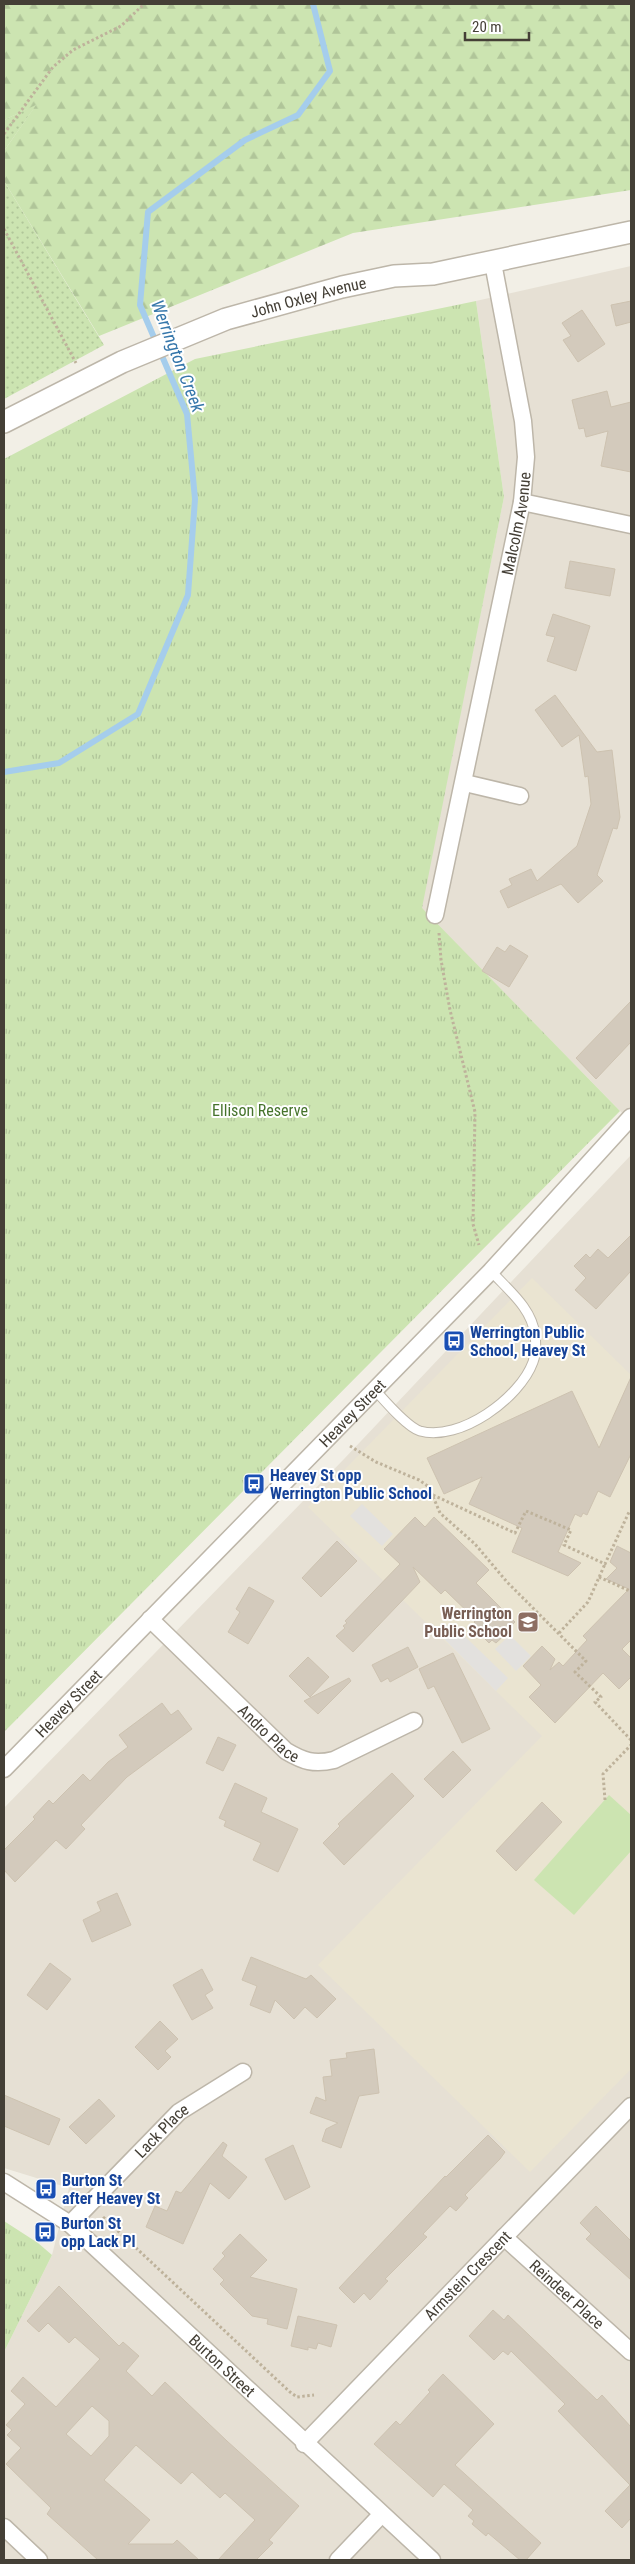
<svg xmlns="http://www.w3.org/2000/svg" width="635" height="2564" viewBox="0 0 635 2564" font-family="'Roboto Condensed',sans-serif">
	<defs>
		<pattern id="grass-dots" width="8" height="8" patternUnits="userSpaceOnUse" patternTransform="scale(1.25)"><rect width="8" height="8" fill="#cce4b1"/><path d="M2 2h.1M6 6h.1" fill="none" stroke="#b0c599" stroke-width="1.8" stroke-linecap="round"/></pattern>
		<pattern id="forest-firs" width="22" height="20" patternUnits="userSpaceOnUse" patternTransform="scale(1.25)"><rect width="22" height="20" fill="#cce4b1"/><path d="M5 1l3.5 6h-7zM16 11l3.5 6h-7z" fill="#b0c599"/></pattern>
		<pattern id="park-tufts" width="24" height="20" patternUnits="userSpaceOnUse" patternTransform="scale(1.25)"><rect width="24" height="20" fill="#cce4b1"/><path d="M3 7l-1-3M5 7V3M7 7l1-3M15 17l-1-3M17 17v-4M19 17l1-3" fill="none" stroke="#b0c599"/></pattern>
	</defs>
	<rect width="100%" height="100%" fill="#f2efe6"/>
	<path fill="#e6e0d4" d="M631,266V1122L421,908L504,497L476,301Z
		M631,1155V2560H4V2352L52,2255L69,2188L4,2168V1808L344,1459Z"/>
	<path fill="#eae4d1" d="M532,1278L631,1375V2069L530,2172L318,1965L542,1736L308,1507Z"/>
	<path fill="url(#grass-dots)" d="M37,104L4,151V120Z
		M4,181L104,345L4,399Z"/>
	<path fill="url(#forest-firs)" d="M4,4H631V190L353,233L99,336L4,181V151L36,105L4,120Z"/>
	<path fill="url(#park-tufts)" d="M476,301L504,497L422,908L620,1111L4,1732V459L195,359Z
		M4,2221L38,2243L52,2255L4,2352Z"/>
	<path fill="#cce4b1" d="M609,1795L631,1815V1851L574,1915L534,1880Z"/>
	<path fill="#e3e1de" d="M362,1504L393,1534L382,1546L350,1516Z
		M450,1622L508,1678L496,1691L439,1634Z
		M510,1635L531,1656L516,1671L495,1649Z"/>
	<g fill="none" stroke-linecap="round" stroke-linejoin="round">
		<path stroke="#a5cdec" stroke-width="6" d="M4,772L59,763L138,714L188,595L195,499L187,414L140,305L148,212L245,140L298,115L330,71L313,4"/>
	</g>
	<path fill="#d3cabc" stroke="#cdc2b0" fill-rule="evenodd" d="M631,301V322L616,326L611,305Z
		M582,310L605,344L578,362L563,340L571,336L562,323Z
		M607,391L611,407L631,402V472L601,466L608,431L586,437L584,428L579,429L572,400Z
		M570,561L615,569L610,596L565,588Z
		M553,614L590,626L576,671L547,661L555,637L546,635Z
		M555,695L597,752L612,750L620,817L617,829L613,828L597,875L603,881L578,903L561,884L508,908L500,891L512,885L509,879L531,869L537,881L577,846L591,804L588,776L585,777L579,735L562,747L535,710Z
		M510,945L528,956L509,987L482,971L497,947L505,952Z
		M631,1001V1042L596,1079L576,1058Z
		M631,1235V1271L596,1309L575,1290L586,1278L574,1266L586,1254L590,1258L598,1249L608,1258Z
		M631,1377V1454L610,1497L598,1491L587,1515L583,1513L581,1517L575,1514L558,1552L581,1563L568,1576L512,1552L522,1528L469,1504L482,1477L444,1494L427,1458L572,1391L599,1448Z
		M415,1517L425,1527L434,1517L489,1570L476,1583L515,1622L507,1630L509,1631L496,1643L492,1640L489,1643L475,1629L478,1627L474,1622L476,1620L445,1590L441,1594L413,1567L420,1582L353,1652L336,1636L345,1628L343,1626L347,1623L345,1621L400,1564L384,1549Z
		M337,1541L357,1561L321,1597L302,1578Z
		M617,1546L631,1553V1640L622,1649L631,1658V1677L619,1689L603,1673L555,1723L529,1697L541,1685L523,1666L542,1646L555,1659L550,1670L559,1662L563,1666L587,1640L583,1636L629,1589L606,1579L617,1568L610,1562Z
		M249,1587L274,1601L248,1644L228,1632L240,1612L236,1609Z
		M408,1647L418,1667L390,1682L388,1678L381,1682L372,1665Z
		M453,1653L490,1729L462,1743L434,1686L428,1689L419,1669Z
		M308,1657L329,1677L310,1697L289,1676Z
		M349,1678L351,1681L318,1714L304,1701Z
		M162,1703L171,1715L178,1710L192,1729L127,1777L81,1825L85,1829L66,1849L56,1840L15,1882L4,1870V1850L35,1819L33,1817L49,1800L53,1804L83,1774L90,1781L108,1762L128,1747L119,1735Z
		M218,1737L236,1745L223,1771L206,1763Z
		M453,1751L471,1770L443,1798L424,1779Z
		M392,1773L414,1796L344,1865L323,1843L340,1826L338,1824Z
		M235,1783L267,1798L261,1812L298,1829L278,1872L253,1860L261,1843L224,1826L226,1821L219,1818Z
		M542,1802L562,1822L516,1871L496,1851Z
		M117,1893L131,1925L92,1942L83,1920L101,1911L97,1902Z
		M251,1957L306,1979L311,1975L336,1999L317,2018L305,2007L294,2019L275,2000L270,2013L250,2005L257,1986L242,1980Z
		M50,1963L71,1979L47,2010L27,1995Z
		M202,1969L213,1990L205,1995L213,2008L192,2020L173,1985Z
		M160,2021L178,2039L165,2051L171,2057L158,2070L135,2047Z
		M374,2049L379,2093L359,2096L341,2148L322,2141L326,2129L338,2123L310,2113L316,2097L326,2101L323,2077L332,2076L330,2060L347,2058L346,2053Z
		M4,2095L60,2119L49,2145L4,2126Z
		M99,2099L115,2116L86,2144L69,2127Z
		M488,2135L505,2152L500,2159L465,2195L468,2198L456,2211L450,2206L423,2234L427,2237L385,2279L388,2281L370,2300L364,2293L354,2303L339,2288L445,2176L446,2177Z
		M223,2142L227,2145L222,2156L247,2177L229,2199L210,2183L183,2244L146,2227L155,2206L167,2211L176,2191L181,2193Z
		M293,2145L310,2187L285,2200L265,2159Z
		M596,2206L631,2241V2280L586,2239L591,2234L580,2223Z
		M240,2234L267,2260L250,2277L297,2289L287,2329L267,2324L268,2319L252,2316L220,2284L224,2280L213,2269L225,2256L222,2253Z
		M59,2286L119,2346L123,2342L139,2356L126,2371L152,2396L165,2382L227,2441L299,2506L269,2540L273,2543L256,2560H218L255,2520L225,2493L220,2498L192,2472L181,2484L136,2445L104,2480L150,2520L128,2544H173L177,2540L199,2560H98L47,2514L51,2508L6,2464L21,2448L7,2435L12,2430L6,2425L25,2404L11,2391L23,2377L56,2407L100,2359L75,2337L69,2343L48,2323L39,2332L27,2321ZM92,2406L109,2421V2436L91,2456L66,2434Z
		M493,2310L504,2320L508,2315L597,2400L602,2395L631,2427V2518L622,2528L605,2511L630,2485L558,2411L565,2404L511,2351L508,2355L503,2351L494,2360L469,2336Z
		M298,2316L337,2325L331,2347L318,2343L316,2349L308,2347V2350L291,2346Z
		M443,2374L494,2424L455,2465L541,2543L526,2560H520L488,2533L486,2536L472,2524L474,2521L468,2516L473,2510L444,2484L433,2497L374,2444L396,2421L400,2425L430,2392L428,2390Z"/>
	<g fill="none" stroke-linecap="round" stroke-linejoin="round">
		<g stroke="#bdb6a9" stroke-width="11">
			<path id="service" d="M375,1390C385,1401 407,1427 420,1431C460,1442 520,1398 533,1362C536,1354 536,1343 535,1335C532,1308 508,1290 491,1271"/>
		</g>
		<g stroke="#bdb6a9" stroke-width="19">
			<g id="minor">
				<path d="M522,502L631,525"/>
				<path d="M465,783L520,796"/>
				<path id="s1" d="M435,915L522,502L526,457L523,421L493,263"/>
				<path id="s2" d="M150,1619L286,1751C303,1761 314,1765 334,1760L414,1721"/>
				<path id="s3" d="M4,1769L491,1271L631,1117"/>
				<path id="s4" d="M4,2182L70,2224L432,2560"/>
				<path id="s5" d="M70,2224L179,2112L243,2072"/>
				<path id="s6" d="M504,2237L631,2352"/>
				<path id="s7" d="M304,2444L631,2106"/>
				<path d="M4,2527L39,2560"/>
				<path d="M338,2560L381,2515"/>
			</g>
		</g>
		<g stroke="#bdb6a9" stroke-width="24">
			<g id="tertiary">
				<path id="s8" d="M4,422L122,362L226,319L342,287L394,276L433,274L631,232"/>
			</g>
		</g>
		<path stroke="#beb29b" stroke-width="3" stroke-dasharray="2.5 2.5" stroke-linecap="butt" d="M4,134L53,67L73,50L121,26L144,4
			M4,229L76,363
			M439,933L441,960L450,1010L475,1112L473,1224L479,1245
			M350,1446L376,1462L419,1480L429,1487L440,1513L475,1544L507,1582L586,1661L575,1672L601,1697L595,1702L631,1740
			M433,1495L515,1533L526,1511L571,1530L564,1545L605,1564L629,1512L631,1513
			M599,1577L630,1591
			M559,1633L588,1602L605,1564
			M605,1800L603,1774L631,1745
			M103,2217L290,2392L297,2397L314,2395"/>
		<use href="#service" stroke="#fff" stroke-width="9"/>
		<use href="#minor" stroke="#fff" stroke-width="16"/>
		<use href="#tertiary" stroke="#fff" stroke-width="21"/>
	</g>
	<defs>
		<g id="bus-square" transform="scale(1.125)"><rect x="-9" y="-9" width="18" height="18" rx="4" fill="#1a4fb4" stroke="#fff"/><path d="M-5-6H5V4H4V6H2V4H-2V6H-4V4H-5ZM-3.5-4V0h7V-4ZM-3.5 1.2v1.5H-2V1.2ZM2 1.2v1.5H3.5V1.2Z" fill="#fff"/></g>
		<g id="school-square" transform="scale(1.125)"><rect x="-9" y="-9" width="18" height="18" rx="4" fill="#8d6e63" stroke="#fff"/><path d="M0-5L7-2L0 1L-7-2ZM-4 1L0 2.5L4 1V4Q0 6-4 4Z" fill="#fff"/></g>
	</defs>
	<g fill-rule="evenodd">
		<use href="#bus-square" x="454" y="1341"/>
		<use href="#bus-square" x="254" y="1484"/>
		<use href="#school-square" x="528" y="1622"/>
		<use href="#bus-square" x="46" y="2189"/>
		<use href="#bus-square" x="45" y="2232"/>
	</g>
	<g text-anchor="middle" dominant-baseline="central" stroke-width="4" stroke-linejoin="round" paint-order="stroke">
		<g font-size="16" fill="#443f36" stroke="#fff">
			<text stroke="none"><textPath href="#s8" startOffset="330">John Oxley Avenue</textPath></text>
			<text stroke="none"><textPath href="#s1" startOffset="400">Malcolm Avenue</textPath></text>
			<text stroke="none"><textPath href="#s3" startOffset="498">Heavey Street</textPath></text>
			<text stroke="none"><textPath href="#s3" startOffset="92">Heavey Street</textPath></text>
			<text stroke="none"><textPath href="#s2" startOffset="165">Andro Place</textPath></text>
			<text stroke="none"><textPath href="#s5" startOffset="131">Lack Place</textPath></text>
			<text stroke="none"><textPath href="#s7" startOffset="235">Armstein Crescent</textPath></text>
			<text stroke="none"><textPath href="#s6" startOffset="85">Reindeer Place</textPath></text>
			<text stroke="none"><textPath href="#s4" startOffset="286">Burton Street</textPath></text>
		</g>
		<g font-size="16" fill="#45732c" stroke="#fff">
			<text x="260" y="1110">Ellison Reserve</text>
		</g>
		<g font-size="16" font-weight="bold" fill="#164399" stroke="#fff" text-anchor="start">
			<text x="470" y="1332">Werrington Public<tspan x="470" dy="18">School, Heavey St</tspan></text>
			<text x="270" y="1475">Heavey St opp<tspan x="270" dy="18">Werrington Public School</tspan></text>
			<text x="62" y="2180">Burton St<tspan x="62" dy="18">after Heavey St</tspan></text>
			<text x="61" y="2223">Burton St<tspan x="61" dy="18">opp Lack Pl</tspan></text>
		</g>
		<g font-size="16" font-weight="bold" fill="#785e54" stroke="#fff" text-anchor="end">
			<text x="512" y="1613">Werrington<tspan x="512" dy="18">Public School</tspan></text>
		</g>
		<g font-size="18" font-style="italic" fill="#3576aa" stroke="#fff">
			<text transform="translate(178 356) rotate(69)">Werrington Creek</text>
		</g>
	</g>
	<rect width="635" height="2564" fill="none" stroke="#443f36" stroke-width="10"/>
	<path d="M465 32v8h64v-8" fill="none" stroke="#443f36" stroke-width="2.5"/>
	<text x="472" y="32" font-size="15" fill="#443f36" stroke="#ffffff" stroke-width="4" paint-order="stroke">20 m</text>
</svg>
